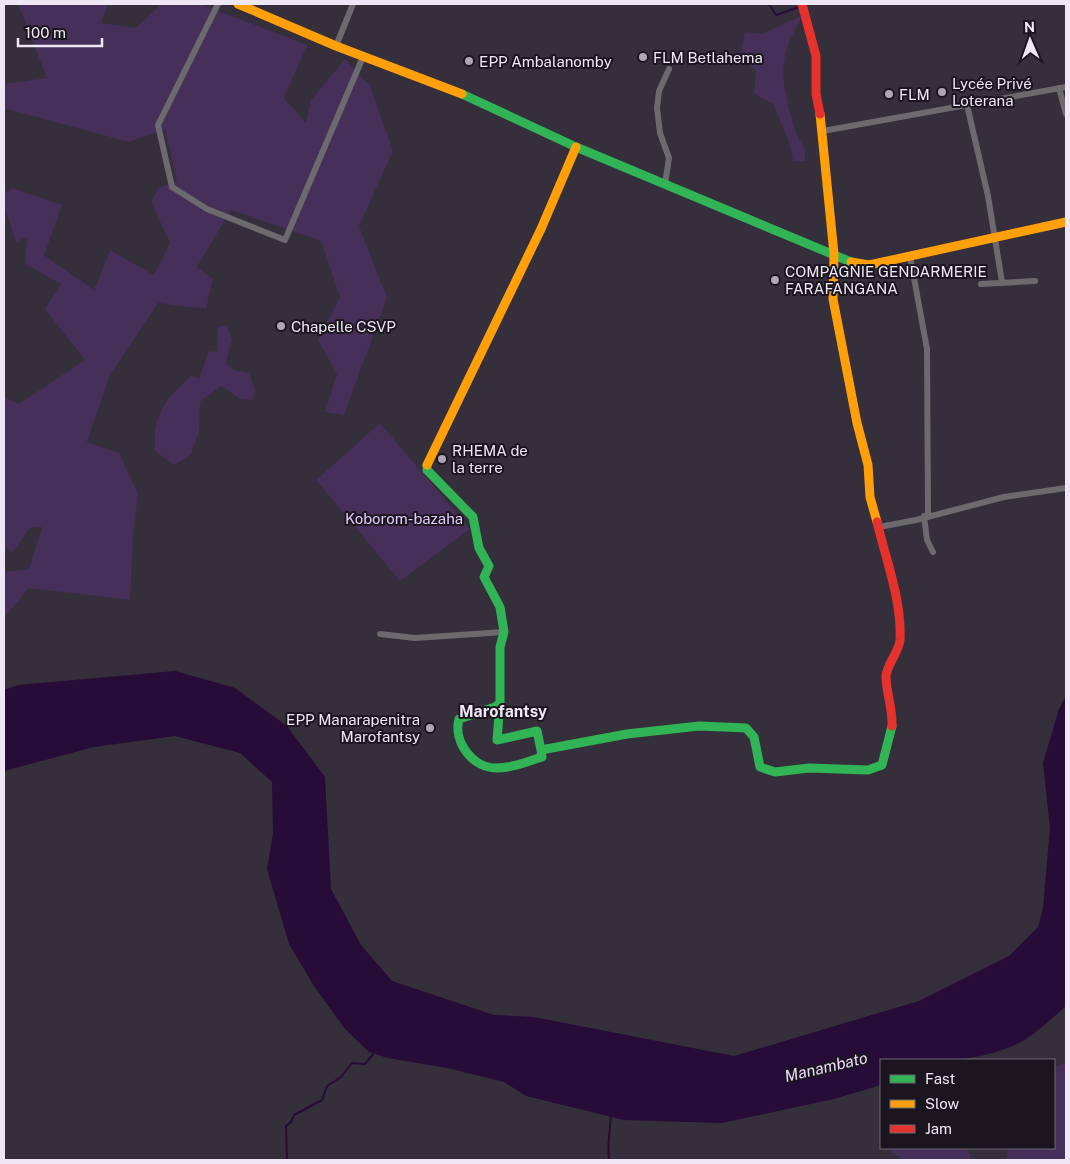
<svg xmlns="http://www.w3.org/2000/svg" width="1070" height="1164" viewBox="0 0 1070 1164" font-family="'Public Sans',sans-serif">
	<rect width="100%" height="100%" fill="#352e3b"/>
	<path fill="#462f58" d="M18,4H108L101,23L136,28L161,4H201L307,45L284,98L306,123L311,100L345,59L370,86L393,151L359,226L387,298L344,415L325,412L337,374L318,340L340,297L321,241L231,210L197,267L213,279L206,309L158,303L110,375L87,442L119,453L138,494L133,537L130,600L29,588L4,618V572L29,569L42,527L30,528L12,553L4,545V397L19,404L85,360L45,309L61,284L25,264L27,237L16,242L4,206V194L12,188L62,205L44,255L94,290L110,250L154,275L170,243L151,202L158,188L177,181L165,129L129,142L7,109L4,111V84L47,78Z
		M803,15C781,53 779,70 790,112C794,126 796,137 805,148V161H793L789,142L773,104L754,94L756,70L739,59L745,32L762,34Z
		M227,325L232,340L226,363L234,370L249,373L255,389L253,400L240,399L221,386L200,402L199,432L191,454L174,465L155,451C152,415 165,399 191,376L199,378L209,351L217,352L218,327Z
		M380,423L470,529L400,581L316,480Z
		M1066,1062V1160H1006L1008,1148H1054V1068Z
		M893,1148H968L971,1160H905L891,1152Z"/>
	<path fill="#270c38" d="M175,671L235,688L287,726L325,777L331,889L361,945L392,981L494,1015L534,1017L734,1056L919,1001L1009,956L1038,927L1043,908L1050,828L1043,763L1059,709L1066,695V1006C1052,1018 1037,1033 1021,1042C973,1065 932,1060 881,1060V1085L834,1099L722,1123L624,1120L526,1096L504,1082L447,1068L388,1058L369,1052L345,1029L314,986L289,944L267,869L273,833L272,782L240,753L175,736L94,747L4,771V690L18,685Z"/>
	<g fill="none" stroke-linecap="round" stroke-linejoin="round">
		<path stroke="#270c38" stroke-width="2" d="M769,4L776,15L799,7
			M287,1160L286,1126L291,1122L294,1115L322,1100L327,1086L341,1077L352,1063L365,1064L374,1053
			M609,1160C607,1144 610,1131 611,1115"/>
		<path stroke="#6c696f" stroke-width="6" d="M218,4L158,125L172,187L207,209L285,240L363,57
			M336,46L353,4
			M1059,88L1066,114
			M967,105L988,196L1002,282
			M823,131L1066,87
			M665,184L669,158L660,133L657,108L659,91L669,69
			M910,256L927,349L928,515
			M981,284L1035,281
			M924,516L927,540L933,552
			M879,527L916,520L1004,497L1066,488
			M380,634L415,638L504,632"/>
		<path stroke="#30b455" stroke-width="9" d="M462,94L576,147L851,262
			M427,465V470L473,517L479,548L489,566L484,577L500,607L504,632L500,647V703L495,707L459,719C453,741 472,768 496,768C512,768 527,762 542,757L541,750
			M500,703L497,740L537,731L541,750L627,734L699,726L746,728L754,737L760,767L775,772L809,768L868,770L882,765L892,726"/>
		<path stroke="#ff9f0a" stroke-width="9" d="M238,4L336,46L462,94
			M820,114L834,254L833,299L857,423L868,465L870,497L877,522
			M851,262L869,265L1066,222
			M427,465L541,229L576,147"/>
		<path stroke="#e5322d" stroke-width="9" d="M802,4L816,56V94L820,114
			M877,522C886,560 902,601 900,640C899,652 887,664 886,676C886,693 893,709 892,726"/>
	</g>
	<g fill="#aea6b5" stroke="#1a151f" stroke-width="2">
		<circle cx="643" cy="57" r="5"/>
		<circle cx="469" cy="61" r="5"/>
		<circle cx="942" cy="92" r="5"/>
		<circle cx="889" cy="94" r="5"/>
		<circle cx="775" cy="280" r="5"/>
		<circle cx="281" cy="326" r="5"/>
		<circle cx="442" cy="459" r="5"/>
		<circle cx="430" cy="728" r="5"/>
	</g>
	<g text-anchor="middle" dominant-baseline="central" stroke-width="4" stroke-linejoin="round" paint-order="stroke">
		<g font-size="15" fill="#efe7f6" stroke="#1a151f" text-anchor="start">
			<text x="653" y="57">FLM Betlahema</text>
			<text x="479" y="61">EPP Ambalanomby</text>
			<text x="952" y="83">Lycée Privé<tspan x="952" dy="17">Loterana</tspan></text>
			<text x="899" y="94">FLM</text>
			<text x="785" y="271">COMPAGNIE GENDARMERIE<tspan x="785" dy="17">FARAFANGANA</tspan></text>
			<text x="291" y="326">Chapelle CSVP</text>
			<text x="452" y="450">RHEMA de<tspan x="452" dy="17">la terre</tspan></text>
			<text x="420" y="719" text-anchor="end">EPP Manarapenitra<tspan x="420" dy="17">Marofantsy</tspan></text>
		</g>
		<g font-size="15" fill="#e3c9f9" stroke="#1a151f">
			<text x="404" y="518">Koborom-bazaha</text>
		</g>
		<g font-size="16" font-weight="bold" fill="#efe7f6" stroke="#1a151f">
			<text x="503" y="711">Marofantsy</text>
		</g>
		<g font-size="16" font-style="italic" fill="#ecdbfc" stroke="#1a151f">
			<text transform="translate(826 1067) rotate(-13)">Manambato</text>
		</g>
	</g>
	<rect width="1070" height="1164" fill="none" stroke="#efe7f6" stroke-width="10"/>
	<rect x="880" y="1059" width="175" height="90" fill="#1a151f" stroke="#6f6975"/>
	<rect x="890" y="1075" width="25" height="8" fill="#30b455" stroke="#6f6975"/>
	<text x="925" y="1084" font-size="15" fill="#efe7f6">Fast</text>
	<rect x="890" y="1100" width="25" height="8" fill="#ff9f0a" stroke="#6f6975"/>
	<text x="925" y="1109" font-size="15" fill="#efe7f6">Slow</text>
	<rect x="890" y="1125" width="25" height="8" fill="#e5322d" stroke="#6f6975"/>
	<text x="925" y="1134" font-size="15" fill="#efe7f6">Jam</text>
	<g transform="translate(1030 40) rotate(358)" stroke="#1a151f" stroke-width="4" paint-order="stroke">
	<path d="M0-4L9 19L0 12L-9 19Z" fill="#efe7f6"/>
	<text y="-8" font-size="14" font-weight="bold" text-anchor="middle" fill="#efe7f6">N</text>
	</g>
	<path d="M18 38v8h84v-8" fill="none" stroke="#efe7f6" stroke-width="2.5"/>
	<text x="25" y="38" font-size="15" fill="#efe7f6" stroke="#1a151f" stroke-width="4" paint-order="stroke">100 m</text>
</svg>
